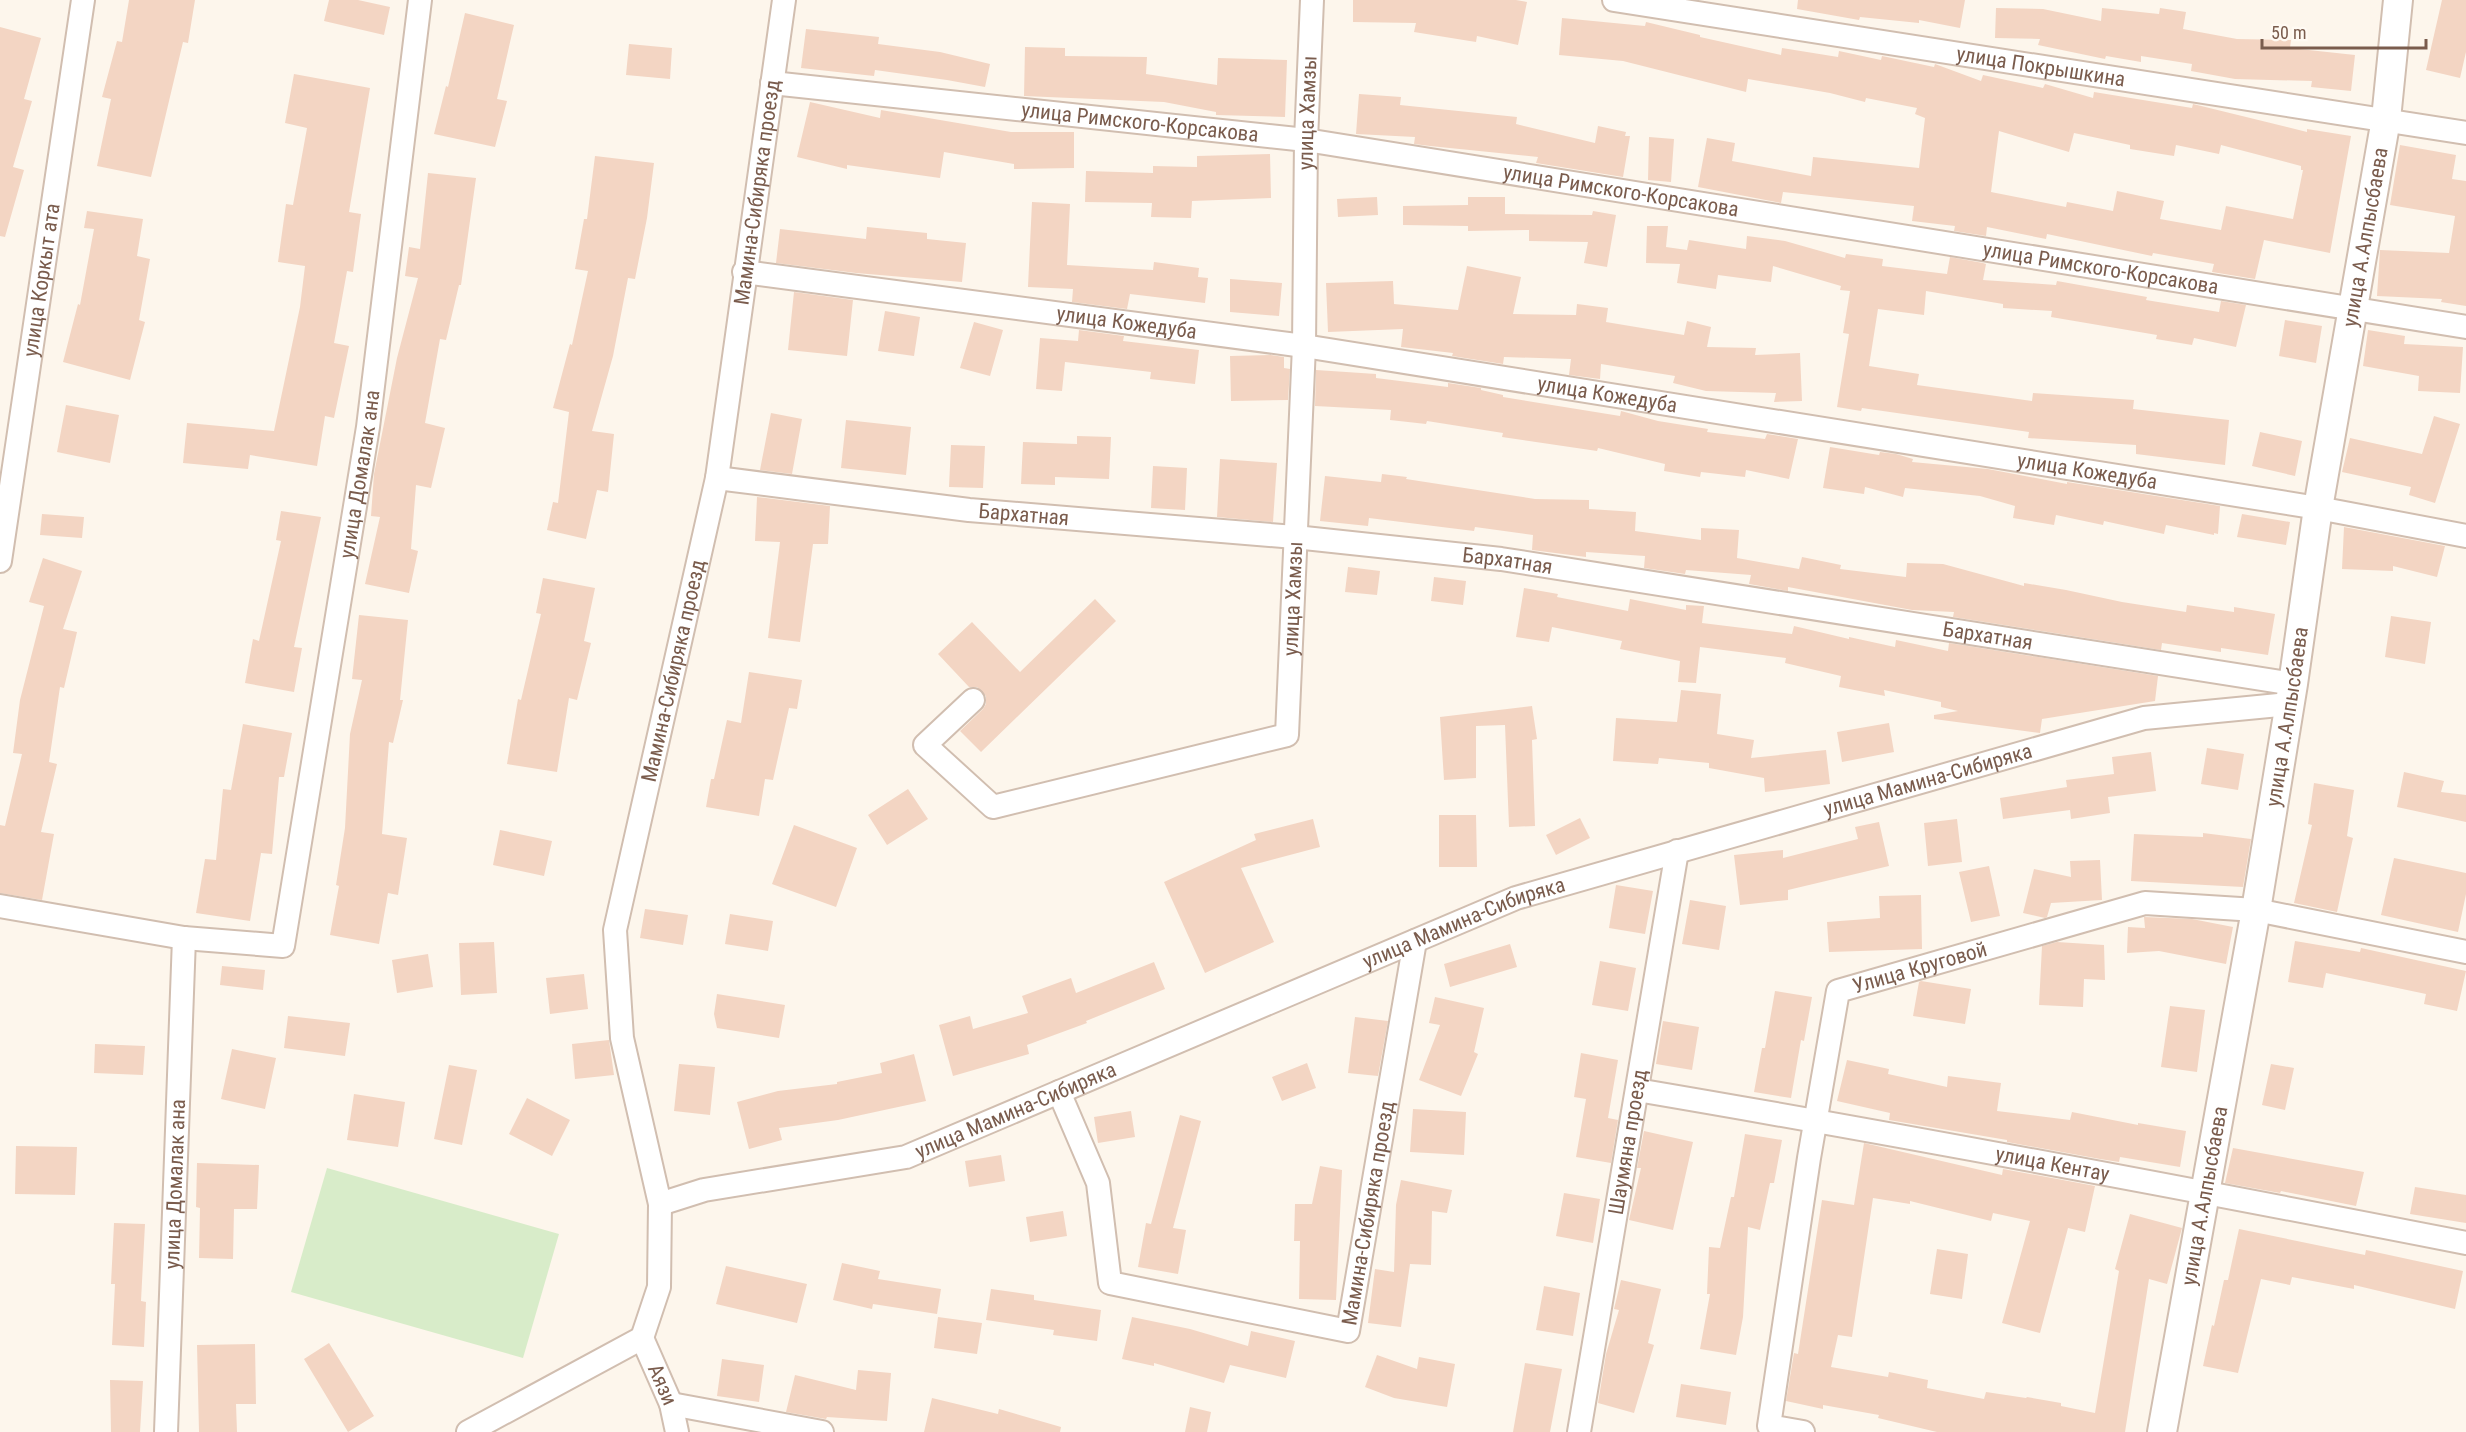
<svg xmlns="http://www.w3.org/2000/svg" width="2466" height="1432" viewBox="0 0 2466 1432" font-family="'Roboto Condensed',sans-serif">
	<rect width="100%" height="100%" fill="#fdf6ec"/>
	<path fill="#d8ecc9" d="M327,1168L559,1234L523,1358L291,1292Z"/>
	<path fill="#f3d5c3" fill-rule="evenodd" d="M129,0H195L188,43L183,42L151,177L97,166L111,99L102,97L117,41L122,42Z
		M329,0H358L390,7L384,35L324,21Z
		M1353,0H1516L1527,2L1518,45L1477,36L1476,42L1414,32L1416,23L1353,22Z
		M1798,0H1965L1960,28L1919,20V23L1860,17L1859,20L1797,9Z
		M2442,0H2466V52L2460,78L2426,70Z
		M1996,8L2043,9L2101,21L2102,8L2159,14L2160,8L2186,12L2183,29L2237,39L2291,40L2290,48L2355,55L2351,91L2311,87L2312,81L2235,79L2191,71L2192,64L2141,56V62L2106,56L2105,59L2038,45L2040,39L1995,38Z
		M465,13L514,25L497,99L507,101L495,147L434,134L446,86L448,87Z
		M1562,18L1645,26L1646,22L1700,35V37L1781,55L1782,48L1838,57L1839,51L1881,60L1882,56L1934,67L1935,64L1981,81L1983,75L2043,88L2045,84L2093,98L2094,92L2192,108L2193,104L2307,132V129L2351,136L2330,253L2264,240L2255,279L2212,272L2214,264L2153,253L2152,256L2047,234L2046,239L1987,227L1986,236L1954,231L1955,226L1912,221L1914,206L1783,192L1781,203L1698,187L1707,138L1735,143L1732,161L1811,176L1813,157L1919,168L1925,118L1915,114L1917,108L1866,98L1865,102L1830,93L1748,79L1746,92L1623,61L1559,55ZM1999,131L2069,152L2074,133L2130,145V149L2174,156L2176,145L2219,154L2221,145L2301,166V170H2303L2293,219L2226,206L2221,230L2160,219L2164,201L2117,191L2113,211L2067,202L2066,207L1991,192Z
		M0,27L41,38L24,99L32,101L13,167L24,170L5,237L0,236Z
		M806,29L879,37L878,44L940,52L990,64L985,87L947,80L875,70L874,76L801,68Z
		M629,44L672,48L670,79L626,75Z
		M1025,47L1065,48V56L1147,57L1146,74L1217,85L1218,58L1287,60L1285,117L1216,115V112L1164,102L1024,96Z
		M294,74L370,88L349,212L361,214L353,272L347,271L334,343L349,346L334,418L325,416L317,466L250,455L248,469L183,463L187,423L274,431L300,307L305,266L278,262L286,204L293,205L307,128L285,123Z
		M1359,94L1401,97L1400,105L1517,117L1516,124L1595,143L1598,126L1626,132L1625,136H1630L1623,177L1536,163L1538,157L1430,146L1414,144L1415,137L1356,134Z
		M810,102L880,118L881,110L1011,132H1074V168L1014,169V164L944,152L940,178L847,165V169L797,157Z
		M1649,137L1674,139L1671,182L1648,180Z
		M2400,145L2456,155L2452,179L2466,181V306L2441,302L2442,299L2377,296L2380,250L2449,253L2455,216L2390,205Z
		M1270,154L1271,198L1192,201L1191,218L1151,217L1152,203L1085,202L1086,171L1153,173V166L1197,167V156Z
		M595,156L654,163L647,218L635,279L628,278L613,356L592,431L614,434L608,492L597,490L586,539L547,530L553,502L558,503L569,412L553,408L570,344L572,345L588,271L575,269L584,219H587Z
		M428,173L476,178L461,285H459L446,340L440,339L425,423L445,428L431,488L416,485L411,549L418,551L409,593L365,584L380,517L371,516L374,474L397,358L418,278L405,276L409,247L420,249Z
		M1377,197L1378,215L1338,217L1337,199Z
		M1468,197H1505V214L1592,215L1593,211L1616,215L1607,267L1584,263L1588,242L1529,241V230L1468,231V226L1403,225V206L1468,205Z
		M1032,202L1070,204L1067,265L1153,270L1154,262L1199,268L1198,277L1208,278L1205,303L1130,294L1127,309L1072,302L1073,289L1028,287Z
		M87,211L143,219L137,256L150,259L139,320L145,322L130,380L63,362L78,304L80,305L94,229L84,228Z
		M1647,226H1668L1666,247L1687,250L1689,240L1746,249L1747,236L1785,241L1845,258L1846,254L1883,259L1882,266L1947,274L1950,257L1983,263L1986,264L1983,280L2056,285L2057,281L2147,297L2146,300L2219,312L2221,301L2246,305L2236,347L2194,338L2192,345L2156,339L2157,335L2051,317L2052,311L2003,308V304L1926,291L1924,315L1878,309L1869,366L1919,374L1917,385L2032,401L2033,393L2134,400L2133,409L2229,420L2225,465L2136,454V445L2028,438L2029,432L1862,408L1861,411L1837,407L1849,334L1843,333L1850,291L1840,290L1841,286L1773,266L1771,282L1718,275L1716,289L1677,283L1680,264L1646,263Z
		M867,227L927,233V239L966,243L962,282L856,273L776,263L780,229L866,239Z
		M1467,266L1521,277L1513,314L1576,315L1577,304L1608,308L1606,322L1684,335L1687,321L1711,327L1707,347L1756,348L1755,355L1800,353L1802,401L1774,402L1776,393L1706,391L1673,383L1675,376L1601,364L1600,379L1569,375L1571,359L1504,357L1503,364L1452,356L1453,353L1401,347L1403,329L1328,332L1326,283L1393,281L1394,304L1458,310Z
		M1230,279L1282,283L1279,316L1230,312Z
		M794,292L853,300L847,356L788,350Z
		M885,311L920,317L914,356L878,351Z
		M2285,320L2322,326L2316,363L2279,356Z
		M974,322L1003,330L990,376L960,368Z
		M1079,330L1124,336L1123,341L1199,350L1195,384L1150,379L1151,372L1065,362L1062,391L1036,389L1040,338L1078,341Z
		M2368,330L2405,336L2404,344L2463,347L2460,393L2418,391L2419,376L2363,366Z
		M1271,355L1284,357V368L1290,369L1288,400L1231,401L1230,356Z
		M1316,370L1376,374V378L1448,387V383L1481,388V390L1503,395V397L1620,416L1621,411L1658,421L1708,429L1707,432L1765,439L1767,434L1798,439L1789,479L1746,470L1745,477L1701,472L1700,477L1664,471L1665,464L1598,448L1597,451L1502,437L1503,433L1427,421L1426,424L1390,420L1391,410L1315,406Z
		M66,405L119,415L110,463L57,452Z
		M771,413L802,419L792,474L760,470Z
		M2434,416L2460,424L2435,503L2409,495L2411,487L2342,472L2350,438L2422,454Z
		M846,420L911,427L906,475L841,468Z
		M2260,432L2302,441L2295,476L2252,466Z
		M1077,436L1111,437L1109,479L1055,477V485L1021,484L1023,442L1077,444Z
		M951,445L985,446L983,488L949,487Z
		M1830,447L1879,455L1880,452L1896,454L1913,459L1912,462L1988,469L2067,484V482L2220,506L2218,534L2214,533V535L2166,525L2164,534L2104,521L2103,525L2056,515L2054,525L2013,518L2015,506L1980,496L1905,488L1903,497L1865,487L1864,494L1823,488Z
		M1220,459L1277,463L1273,522L1217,517Z
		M1153,466L1187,468L1185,510L1151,508Z
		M1382,474L1407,477L1406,479L1535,499L1589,500V509L1636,512L1635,531L1701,540V528L1739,530L1737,558L1799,569L1802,557L1841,565L1840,569L1906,577L1907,563L1943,564L2024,586V583L2066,590L2122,602L2186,612L2187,605L2234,612V607L2275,614L2268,655L2221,648V652L2162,643L2161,650L1953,617L1954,612L1912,610L1788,587V591L1749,584L1751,575L1686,570L1685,574L1644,568L1645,556L1586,552V557L1532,550L1533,535L1475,527L1474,531L1369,518L1368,526L1320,521L1325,476L1381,482Z
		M757,497L830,506L828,544H813L800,642L768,638L780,542L755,541Z
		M281,511L321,517L294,647L302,648L294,692L245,683L253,639L259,641L281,541L276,540Z
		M42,514L84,517L82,538L40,535Z
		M2242,514L2290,522L2286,545L2237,537Z
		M2344,527L2445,546L2437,577L2393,566V571L2342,569Z
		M43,558L82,571L63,629L77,632L64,688L60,687L49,762L57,764L41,832L54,834L42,900L0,893V825L5,826L22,754L13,753L20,700L44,606L29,602Z
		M1348,567L1380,571L1377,595L1345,592Z
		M1434,577L1466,581L1463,605L1431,601Z
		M543,578L595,588L584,641L591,643L577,700L569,698L557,772L507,764L518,699L521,700L541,614L536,613Z
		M1524,588L1558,594L1557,597L1628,611L1630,599L1686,610V605L1704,606L1702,623L1792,634L1794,626L1849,639V637L1895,647L1896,640L1948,651L1949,643L2158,676L2155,701L2042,719L2040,733L1934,719V715L1958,711L1941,707V702L1884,690L1885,696L1839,687L1841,676L1785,663L1786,658L1700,647L1696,683L1678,682L1680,661L1620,649L1622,641L1552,627L1549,642L1516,637Z
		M1095,599L1116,621L981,752L960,731L983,709L986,704V696L977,687H969L938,654L972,622L1020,672Z
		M359,615L408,620L400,700H403L393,743L389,742L382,834L407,838L398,895L388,893L379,944L330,935L339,886L336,885L345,828L350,734L362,680L352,679Z
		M2391,616L2431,622L2425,664L2385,657Z
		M749,672L802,680L797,709L789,708L773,780L765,779L759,816L706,807L711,779H714L727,720L741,723Z
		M1681,690L1721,694L1717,734L1754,740L1751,758L1826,750L1830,784L1765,792L1764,778L1709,768V763L1659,758L1658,764L1613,761L1616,718L1677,722Z
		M1532,706L1537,739L1532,740L1535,826L1509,827L1505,725L1476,726V778L1444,780L1440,717Z
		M1889,723L1894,752L1842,762L1837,732Z
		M243,724L292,733L284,777H279L272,854L261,853L250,921L196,913L205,859L216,860L223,789L231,790Z
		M2207,748L2244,754L2238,790L2201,784Z
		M2151,752L2156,791L2108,797L2110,813L2071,819L2070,810L2003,819L2000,798L2067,787L2066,780L2114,774L2112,757Z
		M2404,772L2444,781L2441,792L2466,795V822L2397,807Z
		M2314,783L2354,790L2347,836L2353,838L2337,912L2294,903L2312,825L2308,824Z
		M908,789L928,819L887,845L868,815Z
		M1439,815H1476L1477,867H1439Z
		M1580,818L1590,838L1556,855L1546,835Z
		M1313,819L1320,847L1241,868L1274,942L1205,973L1164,882L1256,840L1254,834Z
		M1957,819L1962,862L1928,866L1924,823Z
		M1879,822L1889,866L1788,890V900L1740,905L1734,855L1783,850V858L1858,839L1855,827Z
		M794,825L857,848L836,907L772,884Z
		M500,830L552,841L544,876L493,865Z
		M2203,833L2251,839L2243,887L2131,881L2134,834L2203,837Z
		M2394,858L2466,873V894L2458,932L2381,915Z
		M2100,860L2102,900L2051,903L2047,917L2045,918L2023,913L2034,869L2071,877L2070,861Z
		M1989,866L2000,916L1971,922L1959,872Z
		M1616,885L1653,891L1645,934L1609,928Z
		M1921,895L1922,949L1829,952L1827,922L1880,918L1879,896Z
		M1690,900L1726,906L1719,950L1682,944Z
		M645,909L688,915L683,945L640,938Z
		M730,914L773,921L768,951L725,944Z
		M2144,917L2192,919L2233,927L2226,964L2159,951L2127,953L2128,927L2145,928Z
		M2295,941L2360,952L2361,948L2466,971L2457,1011L2424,1004L2426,994L2326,973L2323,988L2288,982Z
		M494,942L497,993L461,995L459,943Z
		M2057,942L2104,945L2105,980L2084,979L2083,1007L2039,1005L2042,946Z
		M1510,944L1517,967L1450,987L1444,964Z
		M428,954L433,987L397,993L392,960Z
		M1600,961L1636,968L1628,1011L1592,1005Z
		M1154,962L1165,989L1086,1021L1087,1023L1027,1045L1029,1054L953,1076L939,1025L970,1016L973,1029L1028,1013L1022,996L1071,978L1076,993Z
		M222,966L265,970L263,990L220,985Z
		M584,974L588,1009L550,1014L546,978Z
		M1921,981L1971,989L1965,1024L1913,1016L1919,982Z
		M1775,991L1812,997L1804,1041L1801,1040L1791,1098L1754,1092L1762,1048H1765Z
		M717,994L785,1005L779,1038L717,1028L714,1014Z
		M1435,997L1484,1008L1474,1052L1478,1054L1461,1096L1419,1080L1440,1025L1429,1023Z
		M2170,1006L2205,1010L2197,1072L2161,1067Z
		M288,1016L350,1023L345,1056L284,1048Z
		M1355,1017L1388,1021L1378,1076L1348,1073Z
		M1663,1021L1699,1027L1692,1070L1656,1064Z
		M609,1040L614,1075L575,1079L572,1044Z
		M95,1044L145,1046L143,1075L94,1073Z
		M232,1049L276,1058L265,1109L221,1099Z
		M1581,1053L1618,1060L1608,1118L1618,1120L1611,1163L1576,1157L1586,1099L1574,1097Z
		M914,1054L926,1101L838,1120L779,1128L782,1140L749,1149L737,1102L778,1091L837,1084V1082L882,1073L880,1063Z
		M1847,1060L1889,1069L1888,1074L1947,1087L1948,1076L2001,1083L1997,1111L2070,1120L2072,1112L2138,1125V1123L2186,1131L2180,1167L2120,1157L2119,1162L2100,1159L2007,1142V1140L1889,1120L1890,1113L1837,1101Z
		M1307,1063L1316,1088L1282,1101L1272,1077Z
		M679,1064L715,1067L710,1115L674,1111Z
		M2271,1064L2294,1068L2285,1110L2262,1105Z
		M449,1065L477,1070L462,1145L434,1139Z
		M354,1094L405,1102L398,1147L347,1140Z
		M527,1098L570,1120L552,1156L509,1134Z
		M1413,1109L1466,1112L1464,1155L1410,1152Z
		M1131,1111L1135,1137L1098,1143L1094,1117Z
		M1180,1115L1201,1121L1173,1228L1186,1230L1178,1274L1138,1267L1146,1223L1151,1224Z
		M1644,1131L1693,1142L1673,1230L1629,1220L1641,1168H1637Z
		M1745,1134L1782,1140L1774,1183H1770L1760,1230L1748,1227L1743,1317L1736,1355L1700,1349L1710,1294H1707L1709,1247L1720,1248L1731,1197H1734Z
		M1864,1143L2002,1175L2003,1169L2095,1186L2085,1232L2068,1228L2040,1333L2002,1323L2030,1221L1993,1213L1991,1221L1910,1201V1204L1873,1198L1852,1337L1838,1335L1831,1367L1888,1377L1889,1372L1928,1380L1927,1388L1984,1399L1986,1392L2026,1398L2027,1397L2061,1403V1406L2095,1413L2119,1271L2115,1269L2130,1214L2182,1228L2167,1284L2149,1279L2125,1432H1937L1878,1418L1879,1415L1823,1405V1409L1786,1401L1794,1353L1798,1354L1822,1200L1854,1205Z
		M16,1146L77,1147L75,1195L15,1194Z
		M2233,1148L2364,1172L2356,1206L2281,1191L2280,1193L2225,1183Z
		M1001,1155L1005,1181L969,1187L965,1161Z
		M197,1163L259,1165L257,1209H234L233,1259L199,1258L200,1208L196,1207Z
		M1320,1166L1342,1170L1336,1300L1299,1299L1300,1241H1294L1295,1204H1312Z
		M1401,1180L1452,1190L1447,1213L1432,1211L1431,1265L1410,1264L1401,1327L1368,1323L1375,1269L1394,1272L1396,1205Z
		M2415,1187L2466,1195V1223L2410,1214Z
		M1564,1193L1600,1199L1593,1243L1556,1236Z
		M1063,1211L1067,1236L1030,1242L1026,1217Z
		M114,1223L145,1224L141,1301L146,1302L144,1347L112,1345L115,1284H111Z
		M2239,1229L2365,1255L2366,1250L2463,1271L2455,1309L2354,1285V1289L2292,1277L2290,1285L2261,1279L2238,1373L2203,1366L2212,1325L2214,1326L2224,1280H2228Z
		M1937,1249L1968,1254L1962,1299L1930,1294Z
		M842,1263L880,1271L878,1279L941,1289L937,1314L873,1304L872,1309L833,1300Z
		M726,1266L807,1284L797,1323L716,1304Z
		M1621,1280L1661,1289L1648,1343L1654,1345L1634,1413L1598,1403L1606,1354L1619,1310L1614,1309Z
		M1544,1286L1580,1293L1573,1336L1536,1330Z
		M991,1289L1034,1295V1300L1101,1310L1097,1341L1053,1335L1054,1330L986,1320Z
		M938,1317L982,1323L977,1354L934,1348Z
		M1132,1317L1190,1329L1248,1346L1251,1331L1295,1341L1286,1378L1230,1365L1224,1383L1154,1363V1366L1122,1359Z
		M329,1343L374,1416L348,1432L304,1359Z
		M255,1344L256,1404H236L237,1432H199L197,1345Z
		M1377,1355L1417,1369L1419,1357L1455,1364L1447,1407L1394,1398L1365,1387Z
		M722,1359L764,1365L759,1402L717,1396Z
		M1525,1363L1562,1369L1550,1432H1513Z
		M858,1370L891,1373L887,1421L827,1417L826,1419L786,1412L795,1375L856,1390Z
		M110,1380L143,1381L140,1432H111Z
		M1681,1384L1731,1392L1726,1425L1676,1417Z
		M932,1398L998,1414L999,1409L1061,1427L1060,1432H924Z
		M1190,1407L1211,1412L1207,1432H1185Z"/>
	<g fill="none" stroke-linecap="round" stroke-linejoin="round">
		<g stroke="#d1beb0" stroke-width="26">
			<g id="minor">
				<path id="s1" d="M1614,0L2466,133"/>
				<path id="s2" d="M772,83L1306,140L2466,327"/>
				<path id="s3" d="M744,272L1304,346L2318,508L2466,536"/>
				<path id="s4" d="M717,478L969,510L1295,537L1501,559L2293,684"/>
				<path id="s5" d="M0,561L83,0"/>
				<path id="s6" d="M973,700L925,745L993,807L1287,735L1304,346L1306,140L1312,0"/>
				<path id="s7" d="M0,906L184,938L283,946L368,427L420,0"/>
				<path id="s8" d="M1637,1090C1914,1137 2190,1189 2466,1243"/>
				<path id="s9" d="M1059,1092L1098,1183L1110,1283L1348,1331L1415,941"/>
				<path id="s10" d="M660,1204L704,1190L906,1157L1516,898L2144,718L2289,704"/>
				<path id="s11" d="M642,1338L659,1287L660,1204L622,1038L615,930L717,478L784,0"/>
				<path id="s12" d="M642,1338L671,1404L677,1432"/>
				<path d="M671,1404L822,1432"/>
				<path id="s13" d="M166,1432L184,938"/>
				<path d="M468,1432L642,1338"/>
				<path id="s14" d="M1579,1432L1677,851"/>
				<path id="s15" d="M1803,1432L1769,1426L1809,1158L1838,991L2145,903L2256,910L2466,952"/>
			</g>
		</g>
		<g stroke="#d1beb0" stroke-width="32">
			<g id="tertiary">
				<path id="s16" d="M2162,1432L2256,910L2293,684L2318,508L2386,119L2398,0"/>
			</g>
		</g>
		<use href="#minor" stroke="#fff" stroke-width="22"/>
		<use href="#tertiary" stroke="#fff" stroke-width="28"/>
	</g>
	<g text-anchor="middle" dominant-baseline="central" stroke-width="5" stroke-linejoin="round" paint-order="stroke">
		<g font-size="21" fill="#7a5c4d" stroke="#fffaf3">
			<text stroke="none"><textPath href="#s1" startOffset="432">улица Покрышкина</textPath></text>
			<text stroke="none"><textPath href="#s6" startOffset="1083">улица Хамзы</textPath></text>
			<text stroke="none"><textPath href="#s2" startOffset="370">улица Римского-Корсакова</textPath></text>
			<text stroke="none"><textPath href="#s2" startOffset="856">улица Римского-Корсакова</textPath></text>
			<text stroke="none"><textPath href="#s11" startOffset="1167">Мамина-Сибиряка проезд</textPath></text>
			<text stroke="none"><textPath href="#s16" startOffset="1212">улица А.Алпысбаева</textPath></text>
			<text stroke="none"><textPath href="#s2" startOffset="1342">улица Римского-Корсакова</textPath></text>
			<text stroke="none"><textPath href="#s5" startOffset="284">улица Коркыт ата</textPath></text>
			<text stroke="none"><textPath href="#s3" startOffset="386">улица Кожедуба</textPath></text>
			<text stroke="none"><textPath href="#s3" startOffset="872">улица Кожедуба</textPath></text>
			<text stroke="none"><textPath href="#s3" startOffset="1358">улица Кожедуба</textPath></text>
			<text stroke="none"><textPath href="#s7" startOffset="764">улица Домалак ана</textPath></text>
			<text stroke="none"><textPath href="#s4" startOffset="309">Бархатная</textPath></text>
			<text stroke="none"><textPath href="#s4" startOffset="795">Бархатная</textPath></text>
			<text stroke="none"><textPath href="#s6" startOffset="597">улица Хамзы</textPath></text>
			<text stroke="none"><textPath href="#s4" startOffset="1281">Бархатная</textPath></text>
			<text stroke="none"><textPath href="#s11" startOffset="681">Мамина-Сибиряка проезд</textPath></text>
			<text stroke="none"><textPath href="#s16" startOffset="726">улица А.Алпысбаева</textPath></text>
			<text stroke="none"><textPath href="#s10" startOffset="1342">улица Мамина-Сибиряка</textPath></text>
			<text stroke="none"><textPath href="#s10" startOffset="856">улица Мамина-Сибиряка</textPath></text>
			<text stroke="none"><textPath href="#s15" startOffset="560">Улица Круговой</textPath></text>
			<text stroke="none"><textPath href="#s10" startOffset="370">улица Мамина-Сибиряка</textPath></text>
			<text stroke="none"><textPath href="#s14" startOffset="294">Шаумяна проезд</textPath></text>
			<text stroke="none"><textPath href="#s8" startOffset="422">улица Кентау</textPath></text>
			<text stroke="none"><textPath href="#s13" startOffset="248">улица Домалак ана</textPath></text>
			<text stroke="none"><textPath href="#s16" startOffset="240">улица А.Алпысбаева</textPath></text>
			<text stroke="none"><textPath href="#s9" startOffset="562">Мамина-Сибиряка проезд</textPath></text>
			<text stroke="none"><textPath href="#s12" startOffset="51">Аязи</textPath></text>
		</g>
	</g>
	<path d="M2262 39v9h164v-9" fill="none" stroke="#7a5c4d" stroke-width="3"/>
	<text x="2271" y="39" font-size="18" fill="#7a5c4d" stroke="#fffaf3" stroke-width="4.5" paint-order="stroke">50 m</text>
</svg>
